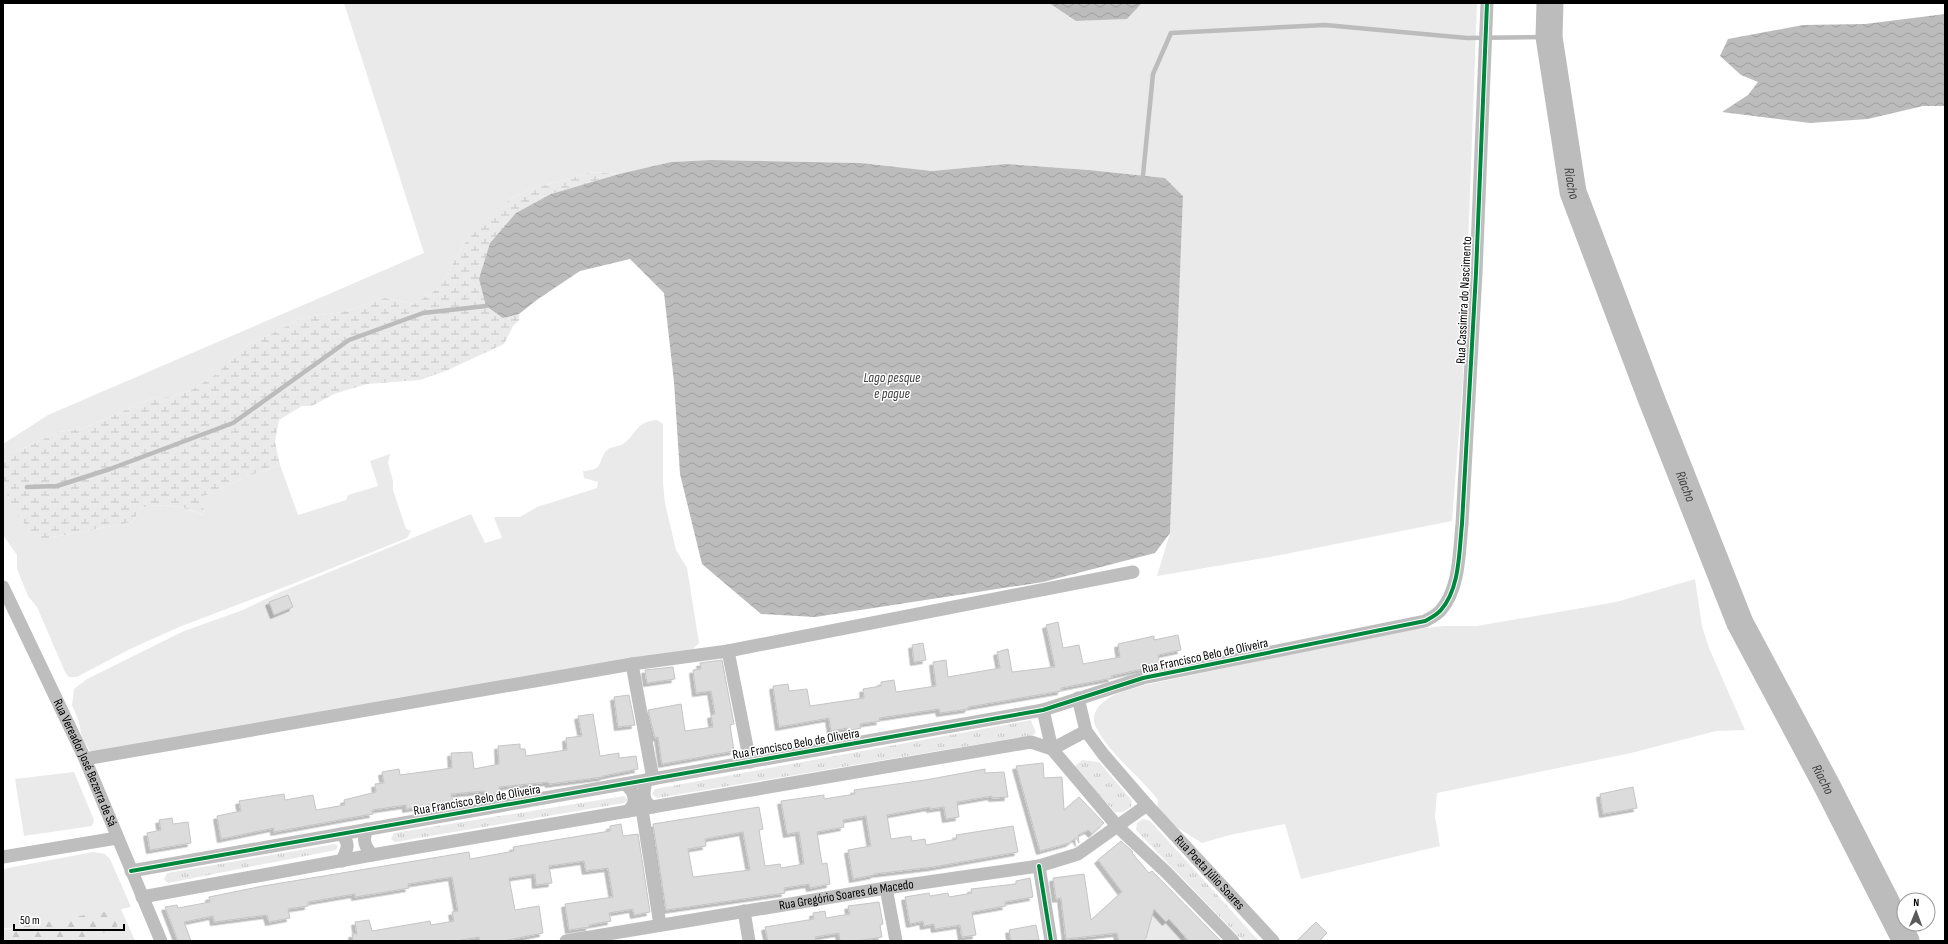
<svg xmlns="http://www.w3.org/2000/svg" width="1948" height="944" viewBox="0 0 1948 944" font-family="'Sofia Sans Condensed',sans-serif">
	<defs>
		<pattern id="forest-firs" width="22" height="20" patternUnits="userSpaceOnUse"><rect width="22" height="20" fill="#eaeaea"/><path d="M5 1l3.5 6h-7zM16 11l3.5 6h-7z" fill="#c7c7c7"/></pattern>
		<pattern id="wetland-marsh" width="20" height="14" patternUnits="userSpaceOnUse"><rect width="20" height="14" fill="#eaeaea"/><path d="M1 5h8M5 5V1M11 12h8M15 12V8" fill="none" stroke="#c7c7c7"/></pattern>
		<pattern id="park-tufts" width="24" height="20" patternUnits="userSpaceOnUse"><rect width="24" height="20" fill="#eaeaea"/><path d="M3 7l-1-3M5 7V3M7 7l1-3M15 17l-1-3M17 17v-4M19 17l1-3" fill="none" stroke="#c7c7c7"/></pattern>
		<pattern id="water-waves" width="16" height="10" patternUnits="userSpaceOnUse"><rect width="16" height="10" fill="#bcbcbc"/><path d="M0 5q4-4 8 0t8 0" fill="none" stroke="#a0a0a0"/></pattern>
		<filter id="shadow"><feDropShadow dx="-3.5" dy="3.5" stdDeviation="0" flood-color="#0004"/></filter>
	</defs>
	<rect width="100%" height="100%" fill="#fff"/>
	<path fill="#eaeaea" d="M344,3H1049L1076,21L1127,19L1142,3H1477L1463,380L1452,521L1270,557L1157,576L1170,533L1183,196L1165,178L1089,170L1006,164L932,171L861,163L711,160L671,162L619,174L592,172L531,189L509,200L464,244L439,288L414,304L385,298L343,312L305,317L246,346L215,375L193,389L172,397L153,398L84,428L59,432L13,453L3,454V444L48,415L424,253Z
		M657,420L663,424V483L665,503L676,550L687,568L699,643L693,649L354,708L98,763L82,739L79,722L72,705L74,689L87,679L184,631L243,610L278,593L471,514L485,543L502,538L494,517H520L537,507L597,488L598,482L584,478L583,471C606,470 596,461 608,449C613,446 618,447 623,444C637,435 634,422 657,420Z
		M390,454L388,463L393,481V490L406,529L411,531L407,538L295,583L179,627L130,649L77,677H69L65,672L37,607L28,596L17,569V555L3,535V481L7,491L43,539L133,522L140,508C163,503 180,505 202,515L204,510L198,497L207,495L248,476L280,465L298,515L346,500L348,495L378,486L370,461Z
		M1695,579L1702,626L1709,648L1745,730L1716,731L1631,753L1437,793L1435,817L1440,846L1301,879L1285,824L1230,835L1202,843L1178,828L1157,811L1158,800C1141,777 1103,749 1094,722C1093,716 1096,709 1100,705C1111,693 1130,690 1145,685L1407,630L1444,626H1477L1616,602Z
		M74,772L94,820L92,826L24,836L15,779Z
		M93,852L105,854L110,859L131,907L121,909L135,941H46L42,923L3,929V869Z
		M1154,909L1166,922L1169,919L1188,933L1183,938L1186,941H1143L1146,938Z"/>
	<path fill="url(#forest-firs)" d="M113,910L118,930L83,937L76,941H3V930Z"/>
	<path fill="url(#wetland-marsh)" d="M592,172L619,174L551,194L503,317L519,314V320L513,326L504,344L448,370L420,380L367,384L334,394L312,406H302L279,420L275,442L280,465L248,476L207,495L199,497L204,510L202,515C181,505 163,503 140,508L133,522L43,539C22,527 10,506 3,482C1,474 3,463 3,454L13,453L59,432L84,428L153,398L172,397L193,389L215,375L246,346L305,317L343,312L385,298L414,304L439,288L464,244L487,218L509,200L531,189Z"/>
	<path fill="url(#park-tufts)" d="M1031,720L1036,733L1033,735L657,798L652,794L655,789Z
		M1082,760L1099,762L1132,801L1131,807L1123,812H1115L1076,770L1075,766Z
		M624,796L628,800L624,803L395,842L391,839L394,833Z
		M1143,819L1150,821L1259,941H1243L1136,830L1137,823Z
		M335,844L338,846L336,850L168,883L164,879L167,873Z"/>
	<path fill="url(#water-waves)" d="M1049,3H1142L1127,19L1076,21Z
		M1945,14V106H1923L1868,119L1810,123L1722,112L1748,95L1758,82L1741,75L1720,56L1728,39L1803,25L1865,24Z
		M711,160L861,163L932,171L1006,164L1089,170L1165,178L1183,196L1170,533L1155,553L1043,582L815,617L761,614L702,564L680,474L674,382L664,293L630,259L580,271L538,299L519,314L503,318L486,306L479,279L490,243L516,213L551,194L619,174L671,162Z"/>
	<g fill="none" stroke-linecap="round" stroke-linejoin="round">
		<path stroke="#bcbcbc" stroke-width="4.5" d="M1143,175L1153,74L1171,33L1325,25L1467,38L1549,37
			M27,487L57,486L110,469L233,423L349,340L423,313L486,306"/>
		<path stroke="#bcbcbc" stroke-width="27" id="s1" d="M1550,3L1549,37L1573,192L1651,398L1740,623L1827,786L1906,941"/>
	</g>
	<path fill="#dcdcdc" stroke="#c5c5c5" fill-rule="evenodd" filter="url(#shadow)" d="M288,595L293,607L274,615L269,602Z
		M1058,622L1063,648L1079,645L1083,664L1120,657L1118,644L1154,636V640L1178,635L1181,650L1158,655L1160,665L1111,676L1112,678L1061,688V691L968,707V709L940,713L939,709L879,718L880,721L860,724L861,728L847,731V728L831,731L829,718L779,727L773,686L788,684L789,691L807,689L810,706L864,698L863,689L881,686V682L894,680L896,692L936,686L933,662L946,660L948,677L1000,668L997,652L1008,649L1012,672L1055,667L1046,625Z
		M923,643L926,660L914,662L912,645Z
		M722,660L734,724L730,725L734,751L662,764L658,737L655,738L648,710L681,704L685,731L713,727L711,715L715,714L711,691L696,693L693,670L701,669L700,663Z
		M673,667L675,679L647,683L645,670Z
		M629,695L635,725L618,727L614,697Z
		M593,714L600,756L619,753V758L636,756L638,769L603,776V777L549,784L548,782L499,787L500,793L485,796V791L451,794L453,801L406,809V805L372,810L373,814L361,816L274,832V828L221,839L217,816L241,811L239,801L284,794L285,800L313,795L316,810L345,805L344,800L376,792L375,784L384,783L382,772L399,769L400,775L452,768L451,753L472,752L474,769L499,764L498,746L520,744V749H525L526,756L567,750L566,738L582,736L578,716Z
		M1043,763L1044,778L1062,777L1064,810L1079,797L1104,823L1092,834L1088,830L1078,835L1079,843L1076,838L1069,843L1040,851L1016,766Z
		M985,769V773L1004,772L1008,797L992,798V796L957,802L959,817L946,819L944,807L930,809V807L887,815L891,839L911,836L912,841L925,839L926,845L957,839L956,835L1013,826L1018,852L933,867L874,874V875L853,879L848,850L871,846L866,816L843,820L844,827L817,832L822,864L827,863L830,884L810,888L809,884L784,888L785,893L666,910L653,824L759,807L763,829L759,830L765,866L780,864L781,868L804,864L799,832L787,834L781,801L824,795V799L855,794L854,790L925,780ZM743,832L750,870L693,877L688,849L706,846L705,839Z
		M1633,787L1637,808L1603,814L1600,794Z
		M172,818L173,824L188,822L191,843L150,850L147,833L161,830L159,820Z
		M621,824L623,836L638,834L650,912L634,915L633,909L609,913L611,921L589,925V927L569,930L565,904L613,897L608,868L586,871L584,861L549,866L552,883L536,885L535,874L509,878L515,910L539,906L543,933L503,941H480L479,937L456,941H353L352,934H357L355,922L369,920L372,931L430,921L431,925L454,921L452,912L458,911L452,877L408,884L409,888L355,897V894L308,902V906L288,909L290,918L269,922L267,915L214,922L213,916L184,922L191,941H178L165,907L177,905L178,908L210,902L209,897L263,886L469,852L470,859L498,854L514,851L513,847L610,831V826Z
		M1121,841L1133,852L1132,853L1149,873L1152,871L1221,941H1189L1169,919L1166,922L1154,909L1146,938L1143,941H1119L1117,933L1066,939L1061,898L1056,899L1053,878L1084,874L1091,920L1122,892L1098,860Z
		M1030,878L1033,897L1005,902L1006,906L972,912L976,935L962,937L960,925L935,929L934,924L924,926L923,921L910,924L905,897L929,893L930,896L948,893L949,897L972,893L971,889L1016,884V881Z
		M879,902L883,924L880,925L882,937L857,941H840L839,933L815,937L816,941H768L765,927L814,919L813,913L825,911L826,918L850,914L848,906Z
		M1316,922L1327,933L1319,941H1297Z
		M1036,925L1039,940L1011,941L1009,930Z"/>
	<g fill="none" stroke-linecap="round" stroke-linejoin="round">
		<g stroke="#bebebe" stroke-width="13">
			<path id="s2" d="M3,587L85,759L161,941"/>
			<path d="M728,651L750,762"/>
			<path d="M632,664L653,779"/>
			<path id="s3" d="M1078,698L1086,731L1103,754L1147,805L1273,941"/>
			<path d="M1043,710L1052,749L1118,827L1166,872L1233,941"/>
			<path d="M85,759L632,664L728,651L1133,572"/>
			<path d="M646,780C644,791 641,802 653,807"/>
			<path d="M625,784C635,792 638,802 628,811"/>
			<path d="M642,809L660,925"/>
			<path d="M367,829C362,841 365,846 372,855"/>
			<path d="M341,834C351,844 347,849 342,861"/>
			<path d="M3,857L117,838"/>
			<path d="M1039,866L1051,941"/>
			<path d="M131,871L1043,710L1143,678L1425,621C1430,618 1437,615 1441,610C1460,588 1459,552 1462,524L1476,273L1487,3"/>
			<path d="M886,888L896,941"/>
			<path d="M142,897L372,855L1031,742L1052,749L1086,731"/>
			<path d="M744,911L749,941"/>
			<path id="s4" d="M566,941L886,888L1039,866L1078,854L1147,805"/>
		</g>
		<g stroke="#fff" stroke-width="6">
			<path id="cycleway" d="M1039,866L1051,941
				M131,871L1043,710L1143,678L1425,621C1430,618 1437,615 1441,610C1460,588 1459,552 1462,524L1476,273L1487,3"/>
		</g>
		<use href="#cycleway" stroke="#00873e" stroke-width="4"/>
	</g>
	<g text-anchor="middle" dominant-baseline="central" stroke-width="3" stroke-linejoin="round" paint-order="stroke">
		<g font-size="13" fill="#000" stroke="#fff">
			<text transform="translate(1464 300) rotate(-87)">Rua Cassimira do Nascimento</text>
			<text transform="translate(1205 656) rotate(-12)">Rua Francisco Belo de Oliveira</text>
			<text transform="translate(796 744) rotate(-10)">Rua Francisco Belo de Oliveira</text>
			<text stroke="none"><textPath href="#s2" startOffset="194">Rua Vereador José Bezerra de Sá</textPath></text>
			<text transform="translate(477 800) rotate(-10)">Rua Francisco Belo de Oliveira</text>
			<text stroke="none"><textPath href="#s3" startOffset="222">Rua Poeta Júlio Soares</textPath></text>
			<text stroke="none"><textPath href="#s4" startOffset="284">Rua Gregório Soares de Macedo</textPath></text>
		</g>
		<g font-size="14" font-style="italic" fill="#404040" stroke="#fff">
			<text stroke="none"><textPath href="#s1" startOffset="182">Riacho</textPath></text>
			<text x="892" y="377">Lago pesque<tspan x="892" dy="16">e pague</tspan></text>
			<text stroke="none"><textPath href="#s1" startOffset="506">Riacho</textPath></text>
			<text stroke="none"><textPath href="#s1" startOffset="830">Riacho</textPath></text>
		</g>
	</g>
	<rect width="1948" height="944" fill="none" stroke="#000000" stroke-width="8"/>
	<g transform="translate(1916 912) rotate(1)"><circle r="19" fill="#ffffff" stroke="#999999"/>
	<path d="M0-3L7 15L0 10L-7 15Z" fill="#595959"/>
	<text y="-6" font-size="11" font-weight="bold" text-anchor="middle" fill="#000000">N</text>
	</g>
	<path d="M14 924v6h110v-6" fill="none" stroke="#000000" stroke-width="2"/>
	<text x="20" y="924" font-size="12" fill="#000000" stroke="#ffffff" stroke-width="3" paint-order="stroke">50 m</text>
</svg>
